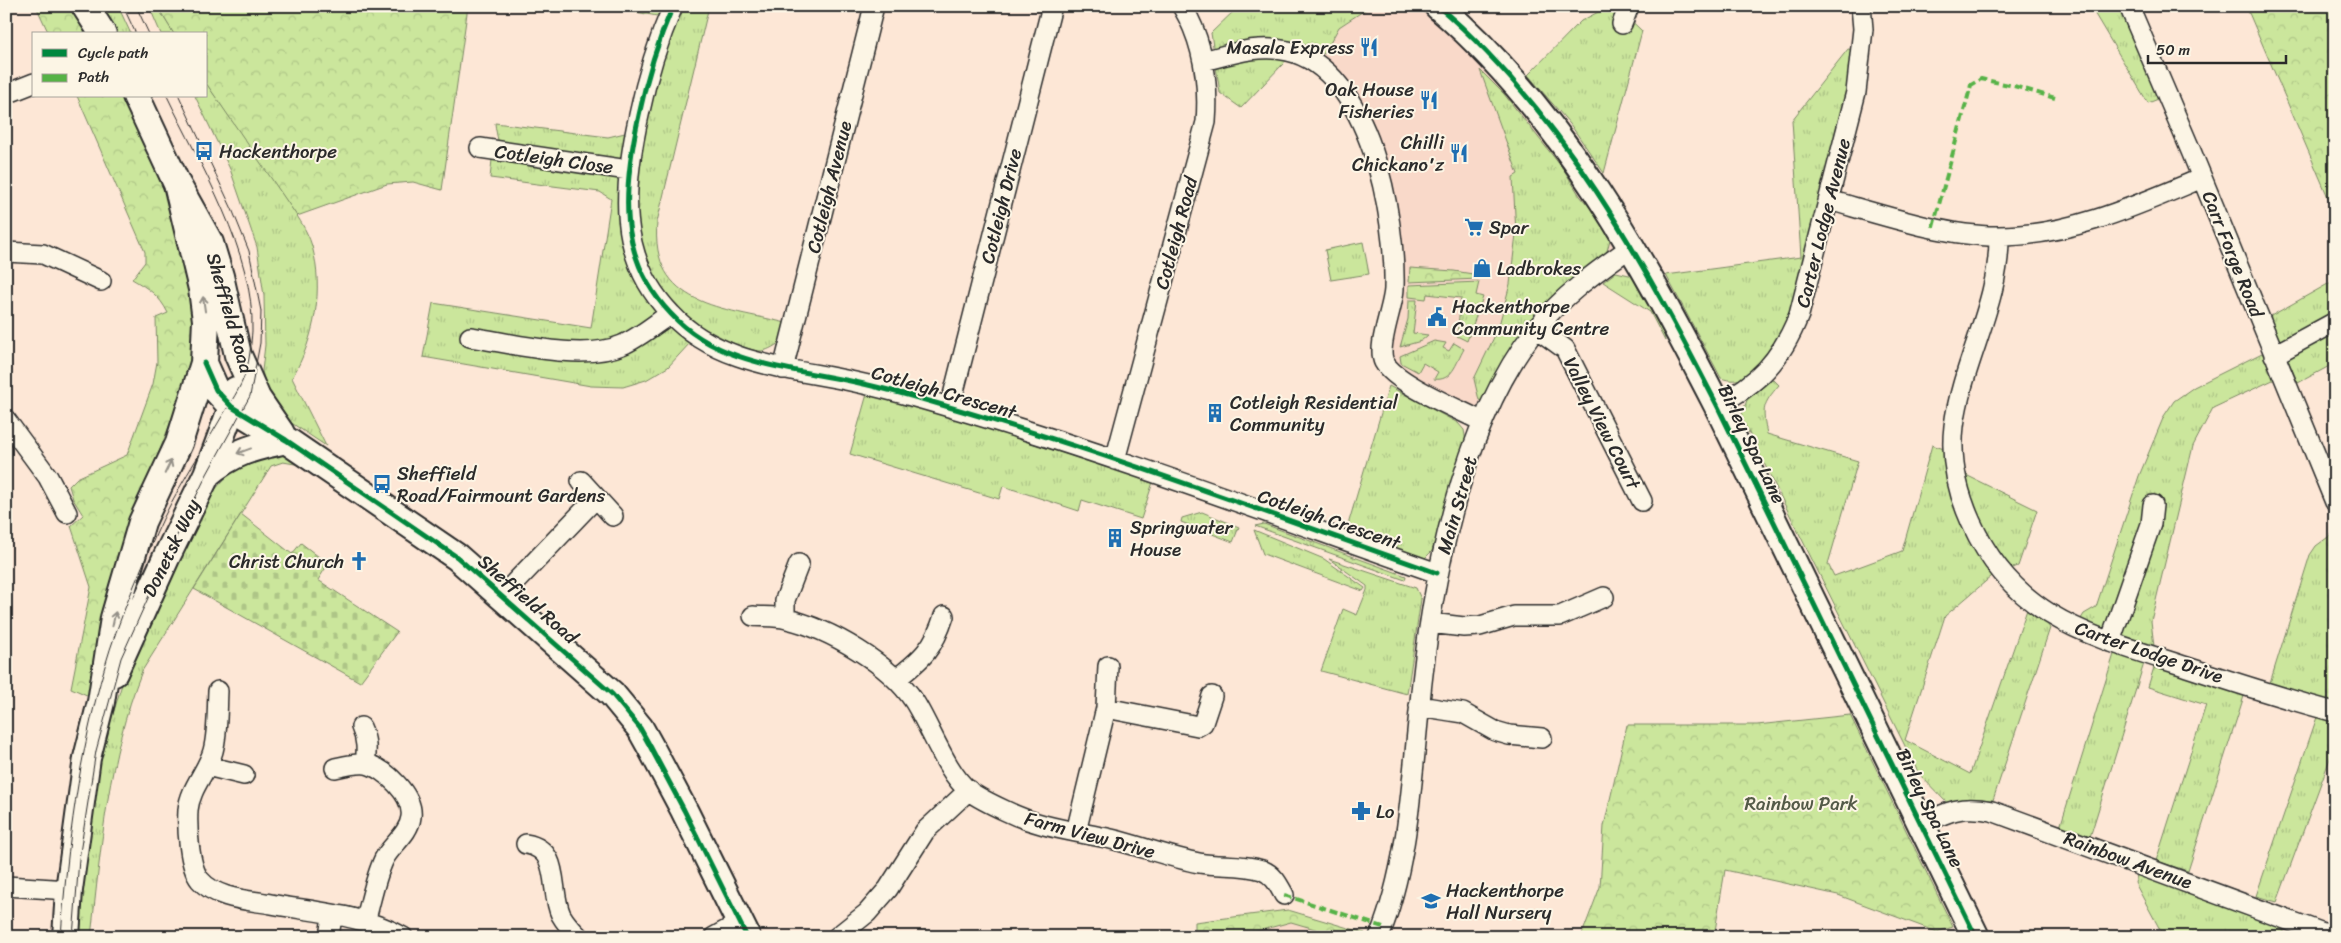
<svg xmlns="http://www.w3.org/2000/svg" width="2341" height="943" viewBox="0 0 2341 943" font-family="Sriracha,sans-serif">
	<defs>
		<pattern id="grass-tufts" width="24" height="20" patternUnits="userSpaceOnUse" patternTransform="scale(1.25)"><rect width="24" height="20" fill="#cbe69c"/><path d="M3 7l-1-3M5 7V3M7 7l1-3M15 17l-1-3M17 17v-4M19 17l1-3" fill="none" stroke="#aec587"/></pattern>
		<pattern id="forest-crowns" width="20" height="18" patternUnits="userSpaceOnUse" patternTransform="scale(1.25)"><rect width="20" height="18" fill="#cbe69c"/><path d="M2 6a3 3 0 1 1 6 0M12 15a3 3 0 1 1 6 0" fill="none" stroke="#aec587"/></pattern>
		<pattern id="cemetery-stones" width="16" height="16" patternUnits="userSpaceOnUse" patternTransform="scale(1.25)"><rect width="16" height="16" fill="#cbe69c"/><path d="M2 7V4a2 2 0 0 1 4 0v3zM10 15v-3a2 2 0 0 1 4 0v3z" fill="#aec587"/></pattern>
	</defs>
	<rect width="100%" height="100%" fill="#fde7d6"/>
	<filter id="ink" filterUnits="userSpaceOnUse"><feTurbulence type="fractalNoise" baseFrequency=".02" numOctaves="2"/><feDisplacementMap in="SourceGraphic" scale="10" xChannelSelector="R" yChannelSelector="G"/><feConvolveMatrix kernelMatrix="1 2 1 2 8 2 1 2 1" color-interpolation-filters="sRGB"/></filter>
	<g filter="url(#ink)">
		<path fill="#f9d9c9" d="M1371,6H1438L1631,247L1565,297L1483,422L1390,370L1394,291L1371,147L1314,62L1324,54L1339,27Z
			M1288,910L1377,937H1195V922Z"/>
		<path fill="url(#grass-tufts)" stroke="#7b8864" d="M95,6H118L131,34H111Z
			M149,6H157L174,34H161Z
			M604,6H663L657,16Z
			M684,6H709L657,222C650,307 723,307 786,323L782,341C776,345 769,350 762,351C752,352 728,341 719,336C704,328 683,319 671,305C623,248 635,173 650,106C658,69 665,39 684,6Z
			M1239,6H1371L1339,27L1324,54L1302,44L1241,108L1220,93L1211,33Z
			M2090,6H2121L2161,98L2148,103Z
			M1604,9L1620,10L1642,31L1604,173L1570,124L1528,75L1581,21Z
			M1848,49L1854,50L1849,86L1792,313C1779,337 1757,392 1721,378L1666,275L1801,257L1792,120Z
			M1480,70L1504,94L1564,170L1580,196L1607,227L1611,236L1607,251L1594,265L1552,297L1525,325L1506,357L1485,402L1479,400L1474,379L1498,329L1510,284L1516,234L1513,177L1518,174Z
			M206,83C233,122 261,159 286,199C295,213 307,229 312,246C324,290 315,338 292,378L326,446L290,422L267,391L262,371L265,345L264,296L257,247L230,169L195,96H206Z
			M495,123L608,137L625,133L619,191L620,227L629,264L667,324L690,343L668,367L646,380L623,387L591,386L423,357L433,303L591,328L611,199L600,192L490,178L492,160L499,158C501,145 496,136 495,123Z
			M1363,242L1369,274L1331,280L1325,250Z
			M1616,272L1638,277L1662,319L1665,341L1650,312L1603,282Z
			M2335,280V363L2298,383L2269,317Z
			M1479,282L1476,295L1483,297L1467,341L1457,336L1461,298L1427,294L1426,299L1409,297V285Z
			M1409,300H1417L1413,333L1428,335L1421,341L1400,347L1408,319Z
			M1434,341L1446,343L1443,348L1449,351L1454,343L1464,349C1456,363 1452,382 1434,379L1438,372L1423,363L1418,372L1401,363L1400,356Z
			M2262,353L2275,379L2213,408L2193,446L2151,621L2154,646L2079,622L2084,614L2096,607L2139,476L2164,416L2174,401L2194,387Z
			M1773,379L1779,385C1762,405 1762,408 1767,434L1858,461L1828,564L1834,576L1902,551L1932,445L1944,449L1968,476L2037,510L2018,566L1992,576L1945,616L1905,740L1970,774L2030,601L2050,628L1993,800L1973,799L1947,803L1919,774L1741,417L1747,400Z
			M1389,386L1458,423L1464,430L1466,442L1432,551L1425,558H1413L1345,535Z
			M867,394L973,424L1153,482L1141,519L1082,500L1079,511L1003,486L999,499L850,454Z
			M267,454H284L301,465L283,462L271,466L142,671C108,756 101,846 91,937H77L96,780L110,724L125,674L204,502L229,474L249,461Z
			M1202,512L1239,527L1233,542L1181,522L1182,518Z
			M1264,524L1406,576L1405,580L1255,526Z
			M1254,530L1324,559L1365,588L1363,591L1263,554Z
			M2335,532V704L2269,686L2310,555L2316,546Z
			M1329,559L1416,588L1421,599L1407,694L1321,671L1343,609L1357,615L1367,590V586Z
			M2115,651L2145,660L2090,837L2060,827Z
			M2155,664L2245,693L2188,871L2156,861L2206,705L2148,687Z
			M2317,717L2335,721V745L2277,902L2256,896Z
			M2138,871L2272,921L2282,928L2287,937H2164L2135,883Z"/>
		<path fill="url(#forest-crowns)" stroke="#7b8864" d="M36,6H70L88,34H49Z
			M157,6H468L442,190L413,182L387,184L297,216L206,83V34H174Z
			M2246,6H2335L2334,211Z
			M77,96H121L160,181L182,237L200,311L190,372L139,504L89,696L71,688L91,587L71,526L83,515L73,499L69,486L77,478L127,455L153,384L157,362L156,318L168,313C159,295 149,289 132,279L145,262V252Z
			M1410,268L1454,271L1479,275V279L1409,282Z
			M1850,715L1953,927L1937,932L1838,895L1725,870L1714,937H1581L1600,887L1604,826L1627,725H1757Z
			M1288,910L1365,933L1364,937H1342L1291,922L1236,937H1195V922Z"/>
		<path fill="url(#cemetery-stones)" stroke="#7b8864" d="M241,514L292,554L301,543L328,564L318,580L397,632L360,682L194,589Z"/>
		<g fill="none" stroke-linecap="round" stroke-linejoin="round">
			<g stroke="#2b2b2b" stroke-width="22">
				<path id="street" d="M673,6C657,43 647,76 639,115C623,187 616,257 671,314C718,365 791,368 855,382C887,389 919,398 949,407C1114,455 1275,516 1437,573
					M2129,6L2191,151L2335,502
					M1622,24L1629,6
					M1203,61C1231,54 1259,44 1288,51C1370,70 1396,217 1394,288C1394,306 1376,346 1384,362C1396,384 1459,409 1483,422
					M6,94L34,83
					M480,148L628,170
					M1829,200C1879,214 1948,237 1999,236C2070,236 2138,205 2202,178
					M1999,236C2000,303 1962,362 1954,426C1950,459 1957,491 1971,522C2015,620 2092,636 2187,667C2236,683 2285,699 2335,712
					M6,252L43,254L101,281
					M1536,328L1565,349L1642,501
					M470,337C512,343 582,362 622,345C639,338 655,324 670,314
					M2274,355L2335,322
					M783,369L874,6
					M1717,405C1759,383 1781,360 1799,315L1856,92L1863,29L1861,6
					M950,407L1052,6
					M6,420L48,477L67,513
					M1115,460L1206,122C1209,83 1203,41 1182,6
					M581,481L613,516
					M502,596L596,498
					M753,616C764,617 776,616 787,619C830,629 890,664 914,701C930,726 947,774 969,791C980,799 993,805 1006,811C1041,828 1074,831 1111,839C1140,846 1169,857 1199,863C1220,867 1241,863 1262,870C1274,875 1278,884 1284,895
					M785,618V600L799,564
					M1430,623L1464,627L1480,626L1514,616H1560L1604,597
					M2110,642L2151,524L2153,505
					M896,679C922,659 934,648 944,616
					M218,691C217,711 218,732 213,751C207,772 190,788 188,810C187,828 189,867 200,880C216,899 249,900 271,904C314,912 365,915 403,937
					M1419,706L1463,713L1495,731L1509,735L1542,738
					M1106,708L1198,726L1203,723L1212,696
					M361,727C367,740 367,750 365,764
					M207,766L244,775
					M335,768C344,766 356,763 366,764C385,768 414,796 411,817C409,834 391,845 384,859C375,878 371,901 365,922
					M1921,825C1948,811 1961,805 1992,811L2334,937
					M1076,832L1106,708L1108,666
					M526,844C562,850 549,890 561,915C566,924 572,930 579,937
					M6,886L69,890
					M329,937L332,916
					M714,937L739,923
					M837,937L867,913L888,889L925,831L969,790
					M1379,937C1408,865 1411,788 1419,712C1430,591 1459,426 1536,329C1562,296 1597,271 1631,247"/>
			</g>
			<g stroke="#2b2b2b" stroke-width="30">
				<path id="secondary" d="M85,6L103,34
					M1438,6C1563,113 1643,261 1717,405L1976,937
					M136,96L177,184L210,243L220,276L238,355L257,398L281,433
					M204,363L216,390L232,407L286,440L457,557L612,694L640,728L650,746L684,810L747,937
					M207,474C233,452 254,447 286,440
					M114,673L166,558L207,474L232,407L236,390
					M66,937L69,890L87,758L101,702L114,618L142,522L179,443L204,363L206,320L202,289L177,184"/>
			</g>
			<use href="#street" stroke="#fcf5e5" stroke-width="19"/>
			<use href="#secondary" stroke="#fcf5e5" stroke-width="26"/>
			<path stroke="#2b2b2b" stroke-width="1" d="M123,6L136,34
				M136,6L149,34
				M61,937C67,846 79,754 105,666C118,621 138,576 157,532C174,493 199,456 221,418C230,403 241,388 246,371C250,358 251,344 252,331C255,253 200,165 167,96
				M73,937L79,859L96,751L121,658L166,558L207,474L250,396L260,343L261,311L249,251L232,209L179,96"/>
			<path stroke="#56b246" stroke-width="4" stroke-dasharray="8 4" stroke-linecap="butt" d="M1933,227L1971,85L1981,79L2014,86L2055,98
				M1284,895L1383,927"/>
			<g stroke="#fcf5e5" stroke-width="8">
				<path id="cycleway" d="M673,6C657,43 647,76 639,115C623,187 616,257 671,314C718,365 791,368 855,382C887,389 919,398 949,407C1114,455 1275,516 1437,573
					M1438,6C1563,113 1643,261 1717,405L1976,937
					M204,363L216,390L232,407L286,440L457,557L612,694L640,728L650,746L684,810L747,937"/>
			</g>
			<use href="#cycleway" stroke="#00873e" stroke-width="5"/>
		</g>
		<defs><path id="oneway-shaft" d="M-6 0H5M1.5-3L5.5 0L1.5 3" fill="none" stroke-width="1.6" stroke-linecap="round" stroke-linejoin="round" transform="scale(1.25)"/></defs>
		<g stroke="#949088">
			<use href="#oneway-shaft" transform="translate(204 304) rotate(-98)"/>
			<use href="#oneway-shaft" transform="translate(244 451) rotate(160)"/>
			<use href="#oneway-shaft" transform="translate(168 467) rotate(-64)"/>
			<use href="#oneway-shaft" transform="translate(114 619) rotate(-78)"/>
		</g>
	</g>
	<defs>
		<g id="restaurant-bare" transform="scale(1.5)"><path d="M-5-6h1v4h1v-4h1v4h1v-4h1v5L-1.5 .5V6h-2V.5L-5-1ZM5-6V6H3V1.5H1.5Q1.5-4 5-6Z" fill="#1f6fb2" stroke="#fcf5e5" stroke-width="2.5" paint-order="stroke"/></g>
		<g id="bus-bare" transform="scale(1.5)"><path d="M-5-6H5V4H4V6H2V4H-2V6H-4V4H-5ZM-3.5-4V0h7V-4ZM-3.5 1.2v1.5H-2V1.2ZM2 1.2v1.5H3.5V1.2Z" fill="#1f6fb2" stroke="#fcf5e5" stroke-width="2.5" paint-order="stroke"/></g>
		<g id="supermarket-bare" transform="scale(1.5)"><path d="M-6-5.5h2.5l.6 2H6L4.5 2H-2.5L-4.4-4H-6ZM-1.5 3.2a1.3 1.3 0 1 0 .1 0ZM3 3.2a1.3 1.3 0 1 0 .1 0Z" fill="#1f6fb2" stroke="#fcf5e5" stroke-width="2.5" paint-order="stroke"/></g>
		<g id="shop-bare" transform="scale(1.5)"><path d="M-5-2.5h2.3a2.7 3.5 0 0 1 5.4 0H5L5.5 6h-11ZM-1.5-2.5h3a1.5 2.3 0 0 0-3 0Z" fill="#1f6fb2" stroke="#fcf5e5" stroke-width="2.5" paint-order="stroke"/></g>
		<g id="civic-bare" transform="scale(1.5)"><path d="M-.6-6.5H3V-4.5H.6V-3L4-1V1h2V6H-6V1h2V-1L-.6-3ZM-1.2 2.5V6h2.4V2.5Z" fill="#1f6fb2" stroke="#fcf5e5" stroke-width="2.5" paint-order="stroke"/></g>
		<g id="building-bare" transform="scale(1.5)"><path d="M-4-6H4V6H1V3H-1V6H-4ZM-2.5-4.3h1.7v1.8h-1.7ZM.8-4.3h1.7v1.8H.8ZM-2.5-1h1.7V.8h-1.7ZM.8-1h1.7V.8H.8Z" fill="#1f6fb2" stroke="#fcf5e5" stroke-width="2.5" paint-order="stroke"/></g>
		<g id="church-bare" transform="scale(1.5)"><path d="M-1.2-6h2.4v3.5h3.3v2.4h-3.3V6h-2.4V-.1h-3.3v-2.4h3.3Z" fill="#1f6fb2" stroke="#fcf5e5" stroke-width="2.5" paint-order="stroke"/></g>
		<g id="pharmacy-bare" transform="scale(1.5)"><path d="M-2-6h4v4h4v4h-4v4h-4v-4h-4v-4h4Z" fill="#1f6fb2" stroke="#fcf5e5" stroke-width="2.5" paint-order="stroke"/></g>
		<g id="school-bare" transform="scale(1.5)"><path d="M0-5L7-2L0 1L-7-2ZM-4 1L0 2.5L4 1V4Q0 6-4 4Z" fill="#1f6fb2" stroke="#fcf5e5" stroke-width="2.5" paint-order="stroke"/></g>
	</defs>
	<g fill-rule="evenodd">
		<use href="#restaurant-bare" x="1369" y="47"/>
		<use href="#restaurant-bare" x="1429" y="100"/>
		<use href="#bus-bare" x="204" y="151"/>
		<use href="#restaurant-bare" x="1459" y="153"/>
		<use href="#supermarket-bare" x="1474" y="227"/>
		<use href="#shop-bare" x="1482" y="268"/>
		<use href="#civic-bare" x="1437" y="317"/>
		<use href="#building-bare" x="1215" y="413"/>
		<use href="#bus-bare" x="382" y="484"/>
		<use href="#building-bare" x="1115" y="538"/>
		<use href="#church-bare" x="359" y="561"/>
		<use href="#pharmacy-bare" x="1361" y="811"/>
		<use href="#school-bare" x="1431" y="901"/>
	</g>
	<g text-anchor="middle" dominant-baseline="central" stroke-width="4" stroke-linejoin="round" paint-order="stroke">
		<g font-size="19" fill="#2b2b2b" stroke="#fcf5e5" text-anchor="start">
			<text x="1354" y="47" text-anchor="end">Masala Express</text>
			<text x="1414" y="89" text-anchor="end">Oak House<tspan x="1414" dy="22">Fisheries</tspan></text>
			<text x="1444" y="142" text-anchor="end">Chilli<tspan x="1444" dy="22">Chickano'z</tspan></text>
			<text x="219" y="151">Hackenthorpe</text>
			<text x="1489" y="227">Spar</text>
			<text x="1497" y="268">Ladbrokes</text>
			<text x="1452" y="306">Hackenthorpe<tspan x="1452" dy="22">Community Centre</tspan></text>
			<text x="1230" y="402">Cotleigh Residential<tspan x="1230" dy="22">Community</tspan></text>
			<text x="397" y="473">Sheffield<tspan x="397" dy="22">Road/Fairmount Gardens</tspan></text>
			<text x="1130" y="527">Springwater<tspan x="1130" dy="22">House</tspan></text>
			<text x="344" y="561" text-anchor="end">Christ Church</text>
			<text x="1376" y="811">Lo</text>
			<text x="1446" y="890">Hackenthorpe<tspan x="1446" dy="22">Hall Nursery</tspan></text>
		</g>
		<g font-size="19" fill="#2b2b2b" stroke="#fcf5e5">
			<text transform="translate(554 159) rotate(8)">Cotleigh Close</text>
			<text transform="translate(829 187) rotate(-76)">Cotleigh Avenue</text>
			<text transform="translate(1001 206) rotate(-76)">Cotleigh Drive</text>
			<text transform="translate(1823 223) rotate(-76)">Carter Lodge Avenue</text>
			<text transform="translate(1176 233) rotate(-75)">Cotleigh Road</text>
			<text transform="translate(2233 254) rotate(68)">Carr Forge Road</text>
			<text transform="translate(230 313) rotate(74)">Sheffield Road</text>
			<text transform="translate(944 392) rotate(16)">Cotleigh Crescent</text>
			<text transform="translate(1602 423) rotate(63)">Valley View Court</text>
			<text transform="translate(1752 444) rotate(64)">Birley Spa Lane</text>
			<text transform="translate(1457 505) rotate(-74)">Main Street</text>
			<text transform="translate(1329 519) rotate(19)">Cotleigh Crescent</text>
			<text transform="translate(171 548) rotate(-64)">Donetsk Way</text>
			<text transform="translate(528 599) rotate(41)">Sheffield Road</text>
			<text transform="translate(2149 652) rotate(19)">Carter Lodge Drive</text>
			<text transform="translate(1930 808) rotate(64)">Birley Spa Lane</text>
			<text transform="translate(1090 835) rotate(15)">Farm View Drive</text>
			<text transform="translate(2128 860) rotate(20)">Rainbow Avenue</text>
		</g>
		<g font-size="19" fill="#535a47" stroke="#fcf5e5">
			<text x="1801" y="803">Rainbow Park</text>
		</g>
	</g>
	<rect width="2341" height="943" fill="none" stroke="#fcf5e5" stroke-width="25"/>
	<rect x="12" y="12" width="2316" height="918" fill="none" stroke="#2b2b2b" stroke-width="2" filter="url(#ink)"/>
	<rect x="32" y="32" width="175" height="65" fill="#fcf5e5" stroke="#a8a49b"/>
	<rect x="42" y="49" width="25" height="8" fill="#00873e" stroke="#a8a49b"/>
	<text x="78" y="58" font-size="15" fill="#2b2b2b">Cycle path</text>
	<rect x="42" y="74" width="25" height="8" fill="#56b246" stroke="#a8a49b"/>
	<text x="78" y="82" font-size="15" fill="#2b2b2b">Path</text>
	<path d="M2148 55v8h138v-8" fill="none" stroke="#2b2b2b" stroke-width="2.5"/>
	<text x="2156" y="55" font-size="15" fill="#2b2b2b" stroke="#fcf5e5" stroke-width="4" paint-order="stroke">50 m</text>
</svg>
